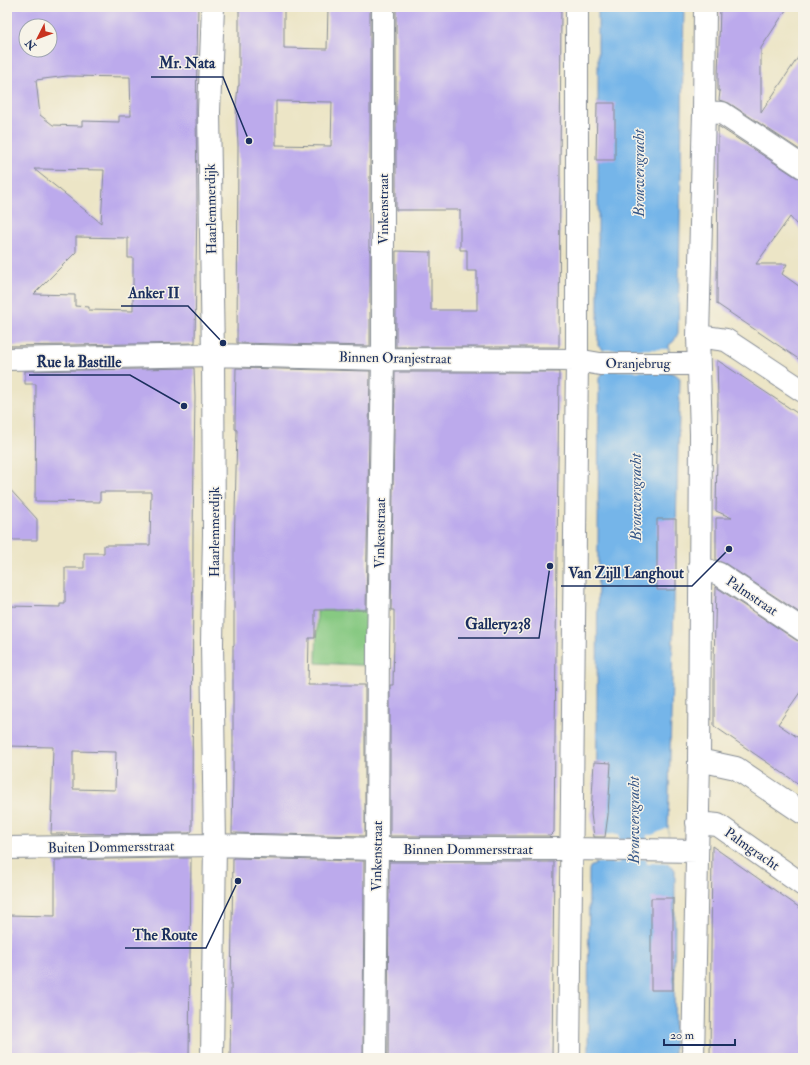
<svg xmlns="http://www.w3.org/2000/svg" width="810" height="1065" viewBox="0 0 810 1065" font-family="'IM FELL Double Pica',serif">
	<rect width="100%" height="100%" fill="#f7f3e8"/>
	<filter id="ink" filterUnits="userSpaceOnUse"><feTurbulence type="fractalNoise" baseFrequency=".025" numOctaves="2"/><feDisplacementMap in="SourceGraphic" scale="8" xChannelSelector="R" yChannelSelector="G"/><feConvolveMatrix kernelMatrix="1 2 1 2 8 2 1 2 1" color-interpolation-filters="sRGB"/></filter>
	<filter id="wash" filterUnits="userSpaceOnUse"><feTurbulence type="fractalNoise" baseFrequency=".012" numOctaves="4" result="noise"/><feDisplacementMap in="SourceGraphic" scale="16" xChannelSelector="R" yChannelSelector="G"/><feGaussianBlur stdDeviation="0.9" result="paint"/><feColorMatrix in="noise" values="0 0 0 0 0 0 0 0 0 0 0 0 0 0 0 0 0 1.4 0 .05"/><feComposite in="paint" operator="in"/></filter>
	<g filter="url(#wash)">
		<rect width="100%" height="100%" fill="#ece5c6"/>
		<path fill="#87c982" stroke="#517c70" d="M317,610H373L378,666L316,663Z"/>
		<path fill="#74b5e9" stroke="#4872a4" d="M598,7H684L678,333L674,341L669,345L668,372L675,374L680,378L668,829V865L672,866L675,870L674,1058H588L589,870L590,867L596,864V862L599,378L603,373L604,350L598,346Z"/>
		<path fill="#ece5c6" d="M668,349V372L603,370L604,350Z
			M668,828L669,863L651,862V864H647L646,859L619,858V863H614L613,862L596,863V835L619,834V840L647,841V835H652Z"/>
		<g id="blocks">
			<path fill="#bcaaec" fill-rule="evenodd" d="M7,7H198L196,112L197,199L195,343L7,346ZM26,26H50V50H26ZM67,76L130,77L131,116H119V122L82,121V126L53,125L40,115L36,80ZM34,169L104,170L101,223ZM76,237L128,238V258H133V311L89,310V307L75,306V295L34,294L76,252Z
				M239,7H284V48L327,49L328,7H370V209H369V250L370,251V346L237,343L238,144L236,106L238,86H239ZM276,101L332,102L331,146L276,145Z
				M396,7H561L559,347H396V251L431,252V310H477V271H467V250H460V210H396Z
				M720,7H788L761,48V113L803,50V152L729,103L719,100L720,91L718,90V76Z
				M597,103H615V160H596Z
				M718,126L796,177L803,179V232L790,217L756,264H787L782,274L803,289V362L717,304Z
				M717,360L803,417V615L726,564L716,560V518H732L716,511L718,398Z
				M194,368L195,397L193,532L192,831L189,833L51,834L52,811H51L53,747L7,746V606L60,607V604H65V568H84V553H104V545H150L151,492H100V502L35,501L36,384H25V371ZM73,751L116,752L115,790L73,789Z
				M236,368L370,371L366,610H315V638H309L308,685H365V836L232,833L233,774V645L234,646V553L237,430L235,429V417Z
				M395,372H559L554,832L550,836H390V685H393L394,639V610H391Z
				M7,486L37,519V540H7Z
				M657,519H676V590H657Z
				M716,587L796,640L803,642V688L778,724L803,741V787L714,726V660Z
				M594,762L611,763L608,815L605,837H594L591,814Z
				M712,846L803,910V1058H710Z
				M164,858H191L189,1058H7V915L55,916V860Z
				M233,858L364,861L363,1058H230Z
				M389,862H554L552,1058H388Z
				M651,898H673V990H651Z"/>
		</g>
	</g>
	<g filter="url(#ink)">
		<use href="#blocks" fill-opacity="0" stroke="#848a92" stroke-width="1"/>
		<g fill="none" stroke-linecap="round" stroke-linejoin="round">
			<g stroke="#848a92" stroke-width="24">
				<path id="street" d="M704,112L722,113L803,167
					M698,336L726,340L803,391
					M7,359L213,355L383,359L577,360L600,364H698
					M699,567L719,574L803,630
					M699,760L736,768L803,813
					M697,823L718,825L803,885
					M7,848L215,845L377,849H572L697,851
					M212,1058L215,845L212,643L214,534L213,355L209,112L213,7
					M375,1058L377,849L378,644L383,359V7
					M569,1058L577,360V7
					M693,1058L699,760L701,434L698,336L704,112L705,7"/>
			</g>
			<use href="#street" stroke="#fff" stroke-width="22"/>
		</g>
	</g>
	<g text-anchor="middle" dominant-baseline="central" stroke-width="3" stroke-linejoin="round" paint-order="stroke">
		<g font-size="14" fill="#1b2f5e" stroke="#f7f3e8">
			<text transform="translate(211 209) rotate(-91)">Haarlemmerdijk</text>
			<text transform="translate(383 209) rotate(-90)">Vinkenstraat</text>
			<text transform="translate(395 358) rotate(1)">Binnen Oranjestraat</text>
			<text x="638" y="363">Oranjebrug</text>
			<text transform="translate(214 532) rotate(-90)">Haarlemmerdijk</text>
			<text transform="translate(380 533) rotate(-89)">Vinkenstraat</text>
			<text transform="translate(752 596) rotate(34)">Palmstraat</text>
			<text transform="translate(111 847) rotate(-1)">Buiten Dommersstraat</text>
			<text x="468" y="849">Binnen Dommersstraat</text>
			<text transform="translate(752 849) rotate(35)">Palmgracht</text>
			<text transform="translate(377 856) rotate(-89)">Vinkenstraat</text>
		</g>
		<g font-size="15" font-style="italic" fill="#365788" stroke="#f7f3e8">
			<text transform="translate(639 173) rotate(-90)">Brouwersgracht</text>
			<text transform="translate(636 497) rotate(-90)">Brouwersgracht</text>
			<text transform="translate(634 820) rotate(-90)">Brouwersgracht</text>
		</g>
	</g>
	<path fill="none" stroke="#1b2f5e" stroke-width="1.5" d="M249 141L223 77H151M223 343L188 306H121M184 406L130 375H29M729 549L692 586H561M550 566L539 638H458M238 881L206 948H125"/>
	<g fill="#1b2f5e" stroke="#f7f3e8" stroke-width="1.5">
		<circle cx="249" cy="141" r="4"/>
		<circle cx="223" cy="343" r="4"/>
		<circle cx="184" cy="406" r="4"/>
		<circle cx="729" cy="549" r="4"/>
		<circle cx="550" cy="566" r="4"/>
		<circle cx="238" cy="881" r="4"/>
	</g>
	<g font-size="15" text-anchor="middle" font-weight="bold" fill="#1b2f5e" stroke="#f7f3e8" stroke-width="3" stroke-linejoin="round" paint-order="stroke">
		<text x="187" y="68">Mr. Nata</text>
		<text x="154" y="298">Anker II</text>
		<text x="79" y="367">Rue la Bastille</text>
		<text x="626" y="578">Van Zijll Langhout</text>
		<text x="498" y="629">Gallery238</text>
		<text x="165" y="940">The Route</text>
	</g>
	<rect width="810" height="1065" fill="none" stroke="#f7f3e8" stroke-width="24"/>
	<g transform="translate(38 38) rotate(228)"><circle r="19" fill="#f7f3e8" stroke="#9fa5b1"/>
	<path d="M0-3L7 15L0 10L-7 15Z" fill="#c8321e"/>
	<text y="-6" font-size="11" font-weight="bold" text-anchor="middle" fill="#1b2f5e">N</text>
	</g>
	<path d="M664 1039v6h71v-6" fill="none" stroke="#1b2f5e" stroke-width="2"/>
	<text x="670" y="1039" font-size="12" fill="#1b2f5e" stroke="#f7f3e8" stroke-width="3" paint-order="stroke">20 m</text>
</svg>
